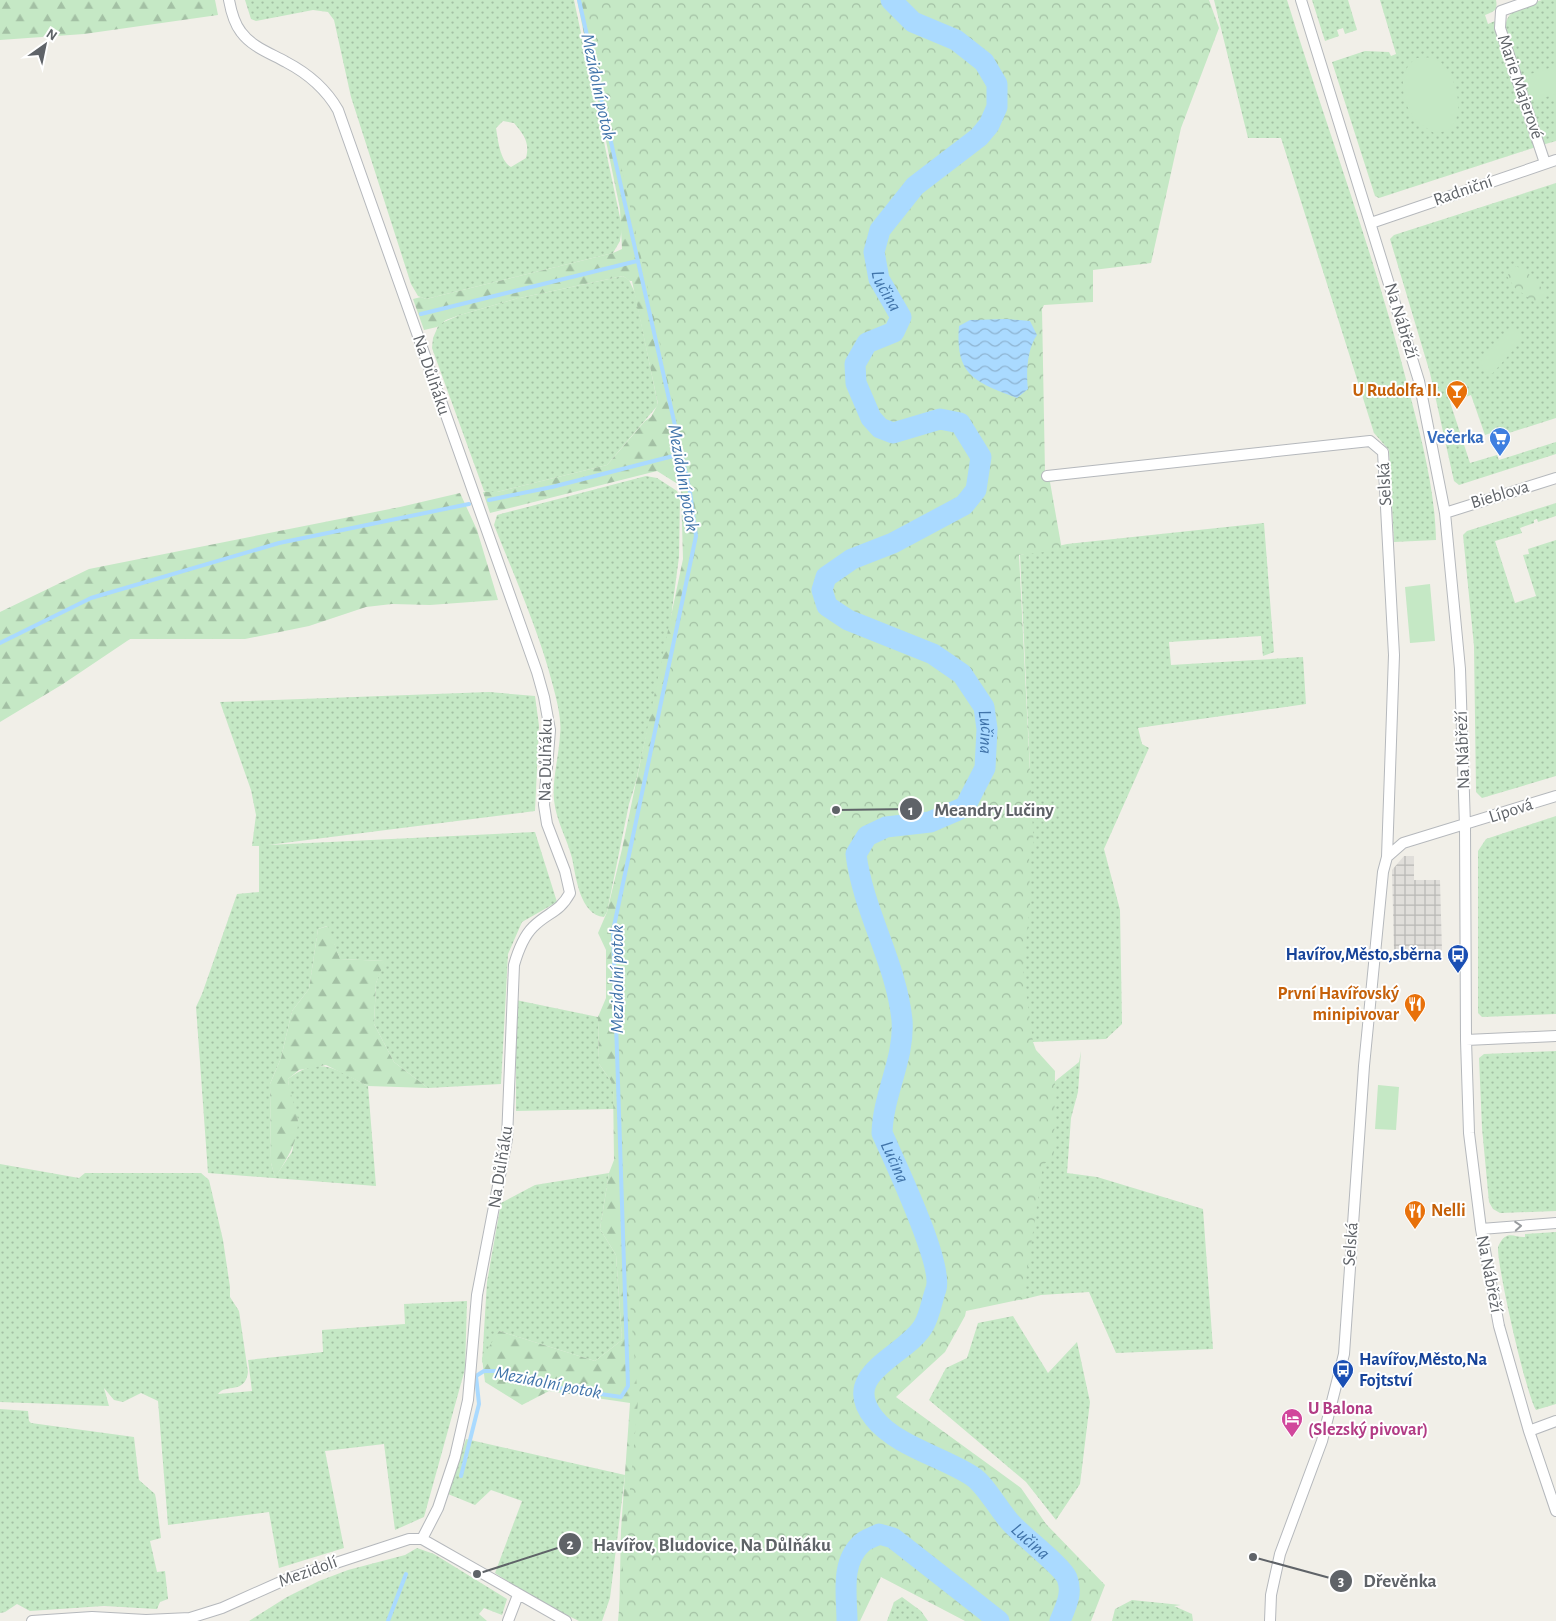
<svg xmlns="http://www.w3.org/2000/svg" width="1556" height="1621" viewBox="0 0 1556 1621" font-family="'Alegreya Sans',sans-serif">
	<defs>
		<pattern id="industrial-grid" width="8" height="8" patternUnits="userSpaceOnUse" patternTransform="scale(1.25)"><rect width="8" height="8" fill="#e0deda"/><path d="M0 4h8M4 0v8" fill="none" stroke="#b9b8b5"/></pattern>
		<pattern id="grass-dots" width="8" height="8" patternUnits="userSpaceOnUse" patternTransform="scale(1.25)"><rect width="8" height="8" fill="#c5e8c5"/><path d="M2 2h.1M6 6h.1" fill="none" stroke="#a3c0a4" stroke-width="1.8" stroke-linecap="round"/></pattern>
		<pattern id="forest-firs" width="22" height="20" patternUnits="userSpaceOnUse" patternTransform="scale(1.25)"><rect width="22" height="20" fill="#c5e8c5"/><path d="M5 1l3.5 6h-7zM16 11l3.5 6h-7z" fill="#a3c0a4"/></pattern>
		<pattern id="park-crowns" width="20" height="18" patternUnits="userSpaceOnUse" patternTransform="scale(1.25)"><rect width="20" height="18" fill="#c5e8c5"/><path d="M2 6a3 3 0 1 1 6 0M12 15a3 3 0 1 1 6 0" fill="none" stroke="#a3c0a4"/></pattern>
		<pattern id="water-waves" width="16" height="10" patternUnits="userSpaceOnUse" patternTransform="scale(1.25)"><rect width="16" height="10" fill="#aadaff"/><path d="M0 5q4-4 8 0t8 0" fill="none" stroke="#8eb4d2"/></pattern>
	</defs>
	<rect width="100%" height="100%" fill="#f1efe8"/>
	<path fill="url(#industrial-grid)" d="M1404,856H1414V880H1440L1442,952L1394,951L1392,870Z"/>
	<path fill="url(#grass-dots)" fill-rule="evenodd" d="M245,0H574L622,227L620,241L613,253L426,299L418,296L411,284L351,97L334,20L328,12L313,10L256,21L251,19ZM503,121L514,123C524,135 530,142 526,158L511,167C500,161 498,140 496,128Z
		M1214,0H1287C1327,129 1375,256 1408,387C1421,437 1435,489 1436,540L1394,542L1389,450L1374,433L1281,138H1248Z
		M1312,0H1348L1357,30L1345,34L1343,28L1337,30L1339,36L1325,41Z
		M1380,0H1496C1498,11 1494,11 1485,15L1488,24L1495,21L1496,24L1536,147L1379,198L1375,196L1332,62L1365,51L1389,52L1391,56L1396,54Z
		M1542,0H1556V141L1542,145L1505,29C1506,8 1525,5 1542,0Z
		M1556,183V418L1493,438L1491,433L1485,435L1471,395L1450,402L1470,463L1497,455L1499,460L1556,442V454L1459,485L1454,481L1430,373L1390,239L1394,235Z
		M623,276L629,280L635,293L658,405L607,465L497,492L488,493L484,491L432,348L433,338L439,324L460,315L515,299Z
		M646,476L657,478L677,491L680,499L679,557L668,640L635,785L629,804L607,912L604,917C580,915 576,877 572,858C567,838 556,821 554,800C552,779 559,756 560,735C562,721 557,701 553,686C539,631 515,578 494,525L497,515Z
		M1556,503V516L1538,522L1537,519L1534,520V523L1520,528L1522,533L1495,541L1515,603L1536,596L1523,555L1529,554L1528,549L1556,540V776L1482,798L1476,792L1474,646L1463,535L1467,531Z
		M1264,523L1274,652L1263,656L1261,636L1169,642L1171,665L1303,657L1306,704L1138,728L1142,744L1149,748L1104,849L1120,910L1122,1024L1106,1039L1033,1042L1014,1055L1043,1091L1079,1062L1081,1051L1078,1092L1071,1118L1067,1173L1097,1177L1203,1209L1213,1349L1116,1353L1089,1292L1041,1295L1021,1300L982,1295L1030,769L1020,555L1067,544Z
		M489,692L535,696L539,726L535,811L268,845L535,832L557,902L522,922L508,954L501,1084L428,1088L394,1062L374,1024L376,983L384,961L340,959L327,926L318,929L309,989L292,1011L281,1058L270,1084L271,1163L275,1177L292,1152L298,1120L290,1098L288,1079C320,1054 336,1070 368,1086L376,1186L208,1173L196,1007L202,994L237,894L259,892V846H252L256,815L251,790L220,702Z
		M1556,816V1014L1482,1017L1478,1013V851L1486,839Z
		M516,1000L598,1017L599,1064L613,1084L614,1109L516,1111Z
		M1556,1051V1211L1500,1213L1493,1209L1489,1202L1482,1128L1479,1058L1484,1054Z
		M0,1164L79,1178L85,1173H201L209,1180L223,1240L230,1287V1297L239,1311L248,1372C245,1395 226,1383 218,1394L252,1391L248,1360L323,1352L322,1330L405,1324L404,1304L467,1301L465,1369L424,1517L395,1530L384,1444L325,1451L344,1548L279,1568L269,1512L168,1525L158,1401L141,1393L123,1402L114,1400L104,1388L109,1406L0,1402Z
		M609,1173L600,1229L616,1255L622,1340L595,1361L499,1331L482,1363L487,1282L501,1203L535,1185Z
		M1556,1232V1404L1536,1410C1526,1394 1497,1267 1498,1247C1506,1228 1515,1238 1525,1237V1234Z
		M1013,1316L1048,1373L1077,1342L1090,1402L1080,1484L1056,1520L1026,1482L929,1400L946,1368L967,1358L978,1323Z
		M0,1409L28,1411L29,1421L31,1423L134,1437L139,1480L155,1494L156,1499L161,1538L150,1541L157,1572L165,1571L168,1599L160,1602L157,1609L104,1606L30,1611L17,1604L5,1612L0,1613Z
		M466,1439L625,1475L610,1598L602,1621H579L534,1599L495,1573L522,1501L491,1490L475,1505L448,1494Z
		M417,1548L434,1554L507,1599L502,1615L484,1608L479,1614L487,1621H249L287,1597L319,1581L348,1570L405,1555Z
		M902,1597L921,1611L928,1621H887L894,1602Z
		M1132,1600L1181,1605L1174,1606L1192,1614L1193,1621H1112L1115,1609Z"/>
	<path fill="url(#forest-firs)" d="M0,0H215L218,15L84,34L0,40Z
		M577,0H594L708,522L652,1343L619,1621L621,1530L630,1403L549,1391L522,1405L485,1382L482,1358L499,1331L595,1361L622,1340L616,1255L600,1229L609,1173L614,1160L613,1084L599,1064L598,1017L606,998V950L598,933L607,912L622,849L683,559L681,486L657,471L490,513L483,492H497L607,465L645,421L651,417L658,404L632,281H630L623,276L515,299L460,315L446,320L437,327L424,330L413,299L421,297L426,299L613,253L622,249L620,209Z
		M460,493L477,530L498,600L430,605L392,604L366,607L309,626L245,639H130L63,684L0,722V612L89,569L400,507Z
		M328,926L340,959L385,961L376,983L374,1024L394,1062L428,1088L368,1086L326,1065L299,1070L288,1079C289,1093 297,1109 298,1121C298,1143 286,1160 275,1178L271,1163L270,1084L281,1058L292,1011L309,989L318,929Z"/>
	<path fill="url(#park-crowns)" d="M585,0H1209L1219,28L1181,128L1151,263L1093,270V302L1044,305L1042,309L1045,473L1073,478L1050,482L1062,550L1019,555L1034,851H1029L1030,906L1023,969L1033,1042L1036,1050L1055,1071L1054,1155L1043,1165L1023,1299L966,1311L965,1316L945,1352L896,1397L1021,1488L1046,1524L1105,1585L1091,1621H965L881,1577L860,1621H618L638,1401L620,1177L611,943L700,528Z
		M1516,266L1526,271L1548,295L1537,304L1515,288L1507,276Z"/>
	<path fill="#c5e8c5" d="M1417,58C1422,58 1428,57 1433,58C1455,64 1470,119 1446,131C1443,132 1438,132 1434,133C1428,129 1420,124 1415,119C1401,102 1396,70 1417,58Z
		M1556,66V94L1532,101L1524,76Z
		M1511,326L1524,338L1492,374L1479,363Z
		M1430,584L1435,641L1410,643L1405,587Z
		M1378,1085L1399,1087L1396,1130L1375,1129Z"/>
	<path fill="url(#water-waves)" d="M1007,319L1030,321L1037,335C1027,349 1026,373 1028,389L1017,398C974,382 955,375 959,326L970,320Z"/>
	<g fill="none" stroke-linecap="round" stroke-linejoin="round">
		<path stroke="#aadaff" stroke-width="4" d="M421,314L637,261
			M489,500L552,487L681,454
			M0,643L91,598L279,543L469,504
			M461,1476L479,1404L476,1376L484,1371H499L560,1388L621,1397L628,1386L613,931L696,536L690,492L579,0
			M388,1621L406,1574"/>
		<g stroke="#aadaff" stroke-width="21">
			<path id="s1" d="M891,0L913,22L956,40L984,62L997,84V107L989,125L979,137L915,186L880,230L874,252L879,279L901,317L894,332L867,343L855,364L856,383L871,418L880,428L893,433L940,419L960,423L981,457L976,490L964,505L893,543L852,559L826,577L822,590L827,606L848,620L933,654L962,674L984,707L987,729L985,768L965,807L930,822L886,827L867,836L856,854C863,911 896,962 902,1020C905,1058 883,1094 882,1133C894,1161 944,1264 936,1289C932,1300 930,1314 924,1325C907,1356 838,1373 874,1418C896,1446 943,1457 972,1476C985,1484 999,1510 1010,1522C1021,1535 1062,1566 1067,1578C1073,1593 1066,1606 1060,1621"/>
			<path d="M847,1621C847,1596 840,1562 862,1543C866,1539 874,1537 879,1534L893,1538L999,1621"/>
		</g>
		<g stroke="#b5b8bc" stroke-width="12">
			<path id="minor" d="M229,0C231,11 234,23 241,32C252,47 270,53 286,62C307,73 326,89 338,110L537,672L544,697L550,730L544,805L547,824L565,871L570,893C559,913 548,912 533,927C523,937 518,951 514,965L507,1139L477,1295L468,1400L455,1457L438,1508L422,1539
				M1301,0L1419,381L1445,513L1460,669L1465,826L1466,1040L1469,1133L1481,1229L1499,1326L1529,1431L1556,1511
				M1532,0L1501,11L1500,28L1545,163
				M1371,223L1556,160
				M1047,476L1370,441L1383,452L1394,655L1387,857L1383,872L1364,1066L1344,1354L1322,1441L1280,1554L1271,1595L1270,1621
				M1445,513L1556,478
				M1387,857L1403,843L1556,796
				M1466,1040L1556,1036
				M1481,1229L1556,1223
				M1529,1431L1556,1421
				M32,1621L92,1617L146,1620L190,1618L222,1608L287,1579L409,1539H422L566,1621
				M508,1621L518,1595"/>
		</g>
		<use href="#minor" stroke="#fff" stroke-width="10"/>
	</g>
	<defs><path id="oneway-chevron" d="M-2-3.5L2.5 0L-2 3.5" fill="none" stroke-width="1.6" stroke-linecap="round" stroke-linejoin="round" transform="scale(1.25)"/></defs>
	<use stroke="#979a9d" href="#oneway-chevron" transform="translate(1518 1226) rotate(-4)"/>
	<defs>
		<g id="bar-pin" transform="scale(1.125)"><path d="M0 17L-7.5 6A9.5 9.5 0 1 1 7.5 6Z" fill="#e8710a" stroke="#fff"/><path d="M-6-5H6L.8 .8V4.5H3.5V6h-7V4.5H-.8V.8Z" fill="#fff"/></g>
		<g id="supermarket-pin" transform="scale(1.125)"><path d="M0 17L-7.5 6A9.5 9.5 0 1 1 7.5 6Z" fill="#3f7fe0" stroke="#fff"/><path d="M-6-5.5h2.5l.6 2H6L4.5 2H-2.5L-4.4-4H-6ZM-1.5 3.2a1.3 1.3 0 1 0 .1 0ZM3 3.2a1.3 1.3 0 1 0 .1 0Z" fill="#fff"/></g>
		<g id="bus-pin" transform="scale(1.125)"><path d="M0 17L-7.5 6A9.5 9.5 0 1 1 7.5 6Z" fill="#1a4fb4" stroke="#fff"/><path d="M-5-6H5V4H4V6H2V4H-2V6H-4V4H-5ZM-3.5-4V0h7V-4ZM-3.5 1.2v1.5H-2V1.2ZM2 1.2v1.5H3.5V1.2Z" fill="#fff"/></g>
		<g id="restaurant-pin" transform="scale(1.125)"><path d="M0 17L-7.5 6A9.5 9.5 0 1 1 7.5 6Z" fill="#e8710a" stroke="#fff"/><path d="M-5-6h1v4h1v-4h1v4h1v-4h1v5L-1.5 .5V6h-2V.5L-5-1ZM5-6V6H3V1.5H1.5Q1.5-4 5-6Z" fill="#fff"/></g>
		<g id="hotel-pin" transform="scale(1.125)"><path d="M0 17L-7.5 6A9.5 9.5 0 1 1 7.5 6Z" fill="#d1479c" stroke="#fff"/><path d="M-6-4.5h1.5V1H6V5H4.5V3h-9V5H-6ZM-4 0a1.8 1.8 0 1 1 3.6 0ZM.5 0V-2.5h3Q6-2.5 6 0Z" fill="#fff"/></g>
	</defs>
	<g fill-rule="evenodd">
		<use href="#bar-pin" x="1457" y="391"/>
		<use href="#supermarket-pin" x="1500" y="438"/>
		<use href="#bus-pin" x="1458" y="955"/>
		<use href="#restaurant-pin" x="1415" y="1004"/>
		<use href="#restaurant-pin" x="1415" y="1211"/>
		<use href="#bus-pin" x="1343" y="1370"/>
		<use href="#hotel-pin" x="1292" y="1419"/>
	</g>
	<g text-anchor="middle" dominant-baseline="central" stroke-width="4" stroke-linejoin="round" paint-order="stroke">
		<g font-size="18" fill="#5f6368" stroke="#fff">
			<text transform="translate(1520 87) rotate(71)">Marie Majerové</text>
			<text transform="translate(1463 191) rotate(-19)">Radniční</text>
			<text transform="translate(1401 321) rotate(73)">Na Nábřeží</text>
			<text transform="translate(431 375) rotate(71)">Na Důlňáku</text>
			<text transform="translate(1385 484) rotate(-93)">Selská</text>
			<text transform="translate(1500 495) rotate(-17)">Bieblova</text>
			<text transform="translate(1463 750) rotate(-92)">Na Nábřeží</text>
			<text transform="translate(546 760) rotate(-89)">Na Důlňáku</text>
			<text transform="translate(1511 811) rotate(-18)">Lípová</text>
			<text transform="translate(501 1167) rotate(-81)">Na Důlňáku</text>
			<text transform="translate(1351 1244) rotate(-86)">Selská</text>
			<text transform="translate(1489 1274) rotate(79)">Na Nábřeží</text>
			<text transform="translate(308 1572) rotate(-20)">Mezidolí</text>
		</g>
		<g font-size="18" font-weight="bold" fill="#c56008" stroke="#fff" text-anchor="end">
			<text x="1441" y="391">U Rudolfa II.</text>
			<text x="1399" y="994">První Havířovský<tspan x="1399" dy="21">minipivovar</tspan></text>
			<text x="1431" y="1211" text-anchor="start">Nelli</text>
		</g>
		<g font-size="18" font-weight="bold" fill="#366cbe" stroke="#fff" text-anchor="end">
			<text x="1484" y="438">Večerka</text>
		</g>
		<g font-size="18" font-weight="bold" fill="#164399" stroke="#fff" text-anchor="end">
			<text x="1442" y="955">Havířov,Město,sběrna</text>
			<text x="1359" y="1360" text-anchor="start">Havířov,Město,Na<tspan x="1359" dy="21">Fojtství</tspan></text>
		</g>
		<g font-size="18" font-weight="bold" fill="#b23c85" stroke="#fff" text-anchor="start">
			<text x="1308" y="1409">U Balona<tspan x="1308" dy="21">(Slezský pivovar)</tspan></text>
		</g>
		<g font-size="19" font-style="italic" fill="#4174aa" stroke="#fff">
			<text transform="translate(598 87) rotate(78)">Mezidolní potok</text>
			<text stroke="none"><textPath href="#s1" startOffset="398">Lučina</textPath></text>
			<text transform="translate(683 478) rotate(80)">Mezidolní potok</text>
			<text stroke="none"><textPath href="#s1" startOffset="1148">Lučina</textPath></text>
			<text transform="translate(617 979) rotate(-90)">Mezidolní potok</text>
			<text stroke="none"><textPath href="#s1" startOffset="1672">Lučina</textPath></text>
			<text transform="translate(548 1383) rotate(11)">Mezidolní potok</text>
			<text stroke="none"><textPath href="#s1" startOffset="2168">Lučina</textPath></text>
		</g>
	</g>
	<path fill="none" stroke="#5f6368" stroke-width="2" d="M836 810L911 809M477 1574L570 1544M1253 1557L1341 1581"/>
	<g fill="#5f6368" stroke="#fff" stroke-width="2">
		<circle cx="836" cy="810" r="5"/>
		<circle cx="477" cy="1574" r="5"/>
		<circle cx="1253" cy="1557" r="5"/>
		<circle cx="911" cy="809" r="12"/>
		<circle cx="570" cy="1544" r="12"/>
		<circle cx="1341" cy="1581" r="12"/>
	</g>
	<g font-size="15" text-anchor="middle" font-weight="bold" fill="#fff">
		<text x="911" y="815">1</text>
		<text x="570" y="1549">2</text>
		<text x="1341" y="1586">3</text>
	</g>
	<g font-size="19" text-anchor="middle" font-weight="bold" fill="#5f6368" stroke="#fff" stroke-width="4" stroke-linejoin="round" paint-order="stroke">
		<text x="994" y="816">Meandry Lučiny</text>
		<text x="712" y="1551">Havířov, Bludovice, Na Důlňáku</text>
		<text x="1400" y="1587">Dřevěnka</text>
	</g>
	<g transform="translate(45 45) rotate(33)" stroke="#ffffff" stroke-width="4" paint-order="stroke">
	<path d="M0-4L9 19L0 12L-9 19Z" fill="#5f6368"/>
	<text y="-8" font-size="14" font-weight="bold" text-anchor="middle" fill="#5f6368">N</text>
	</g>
</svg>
